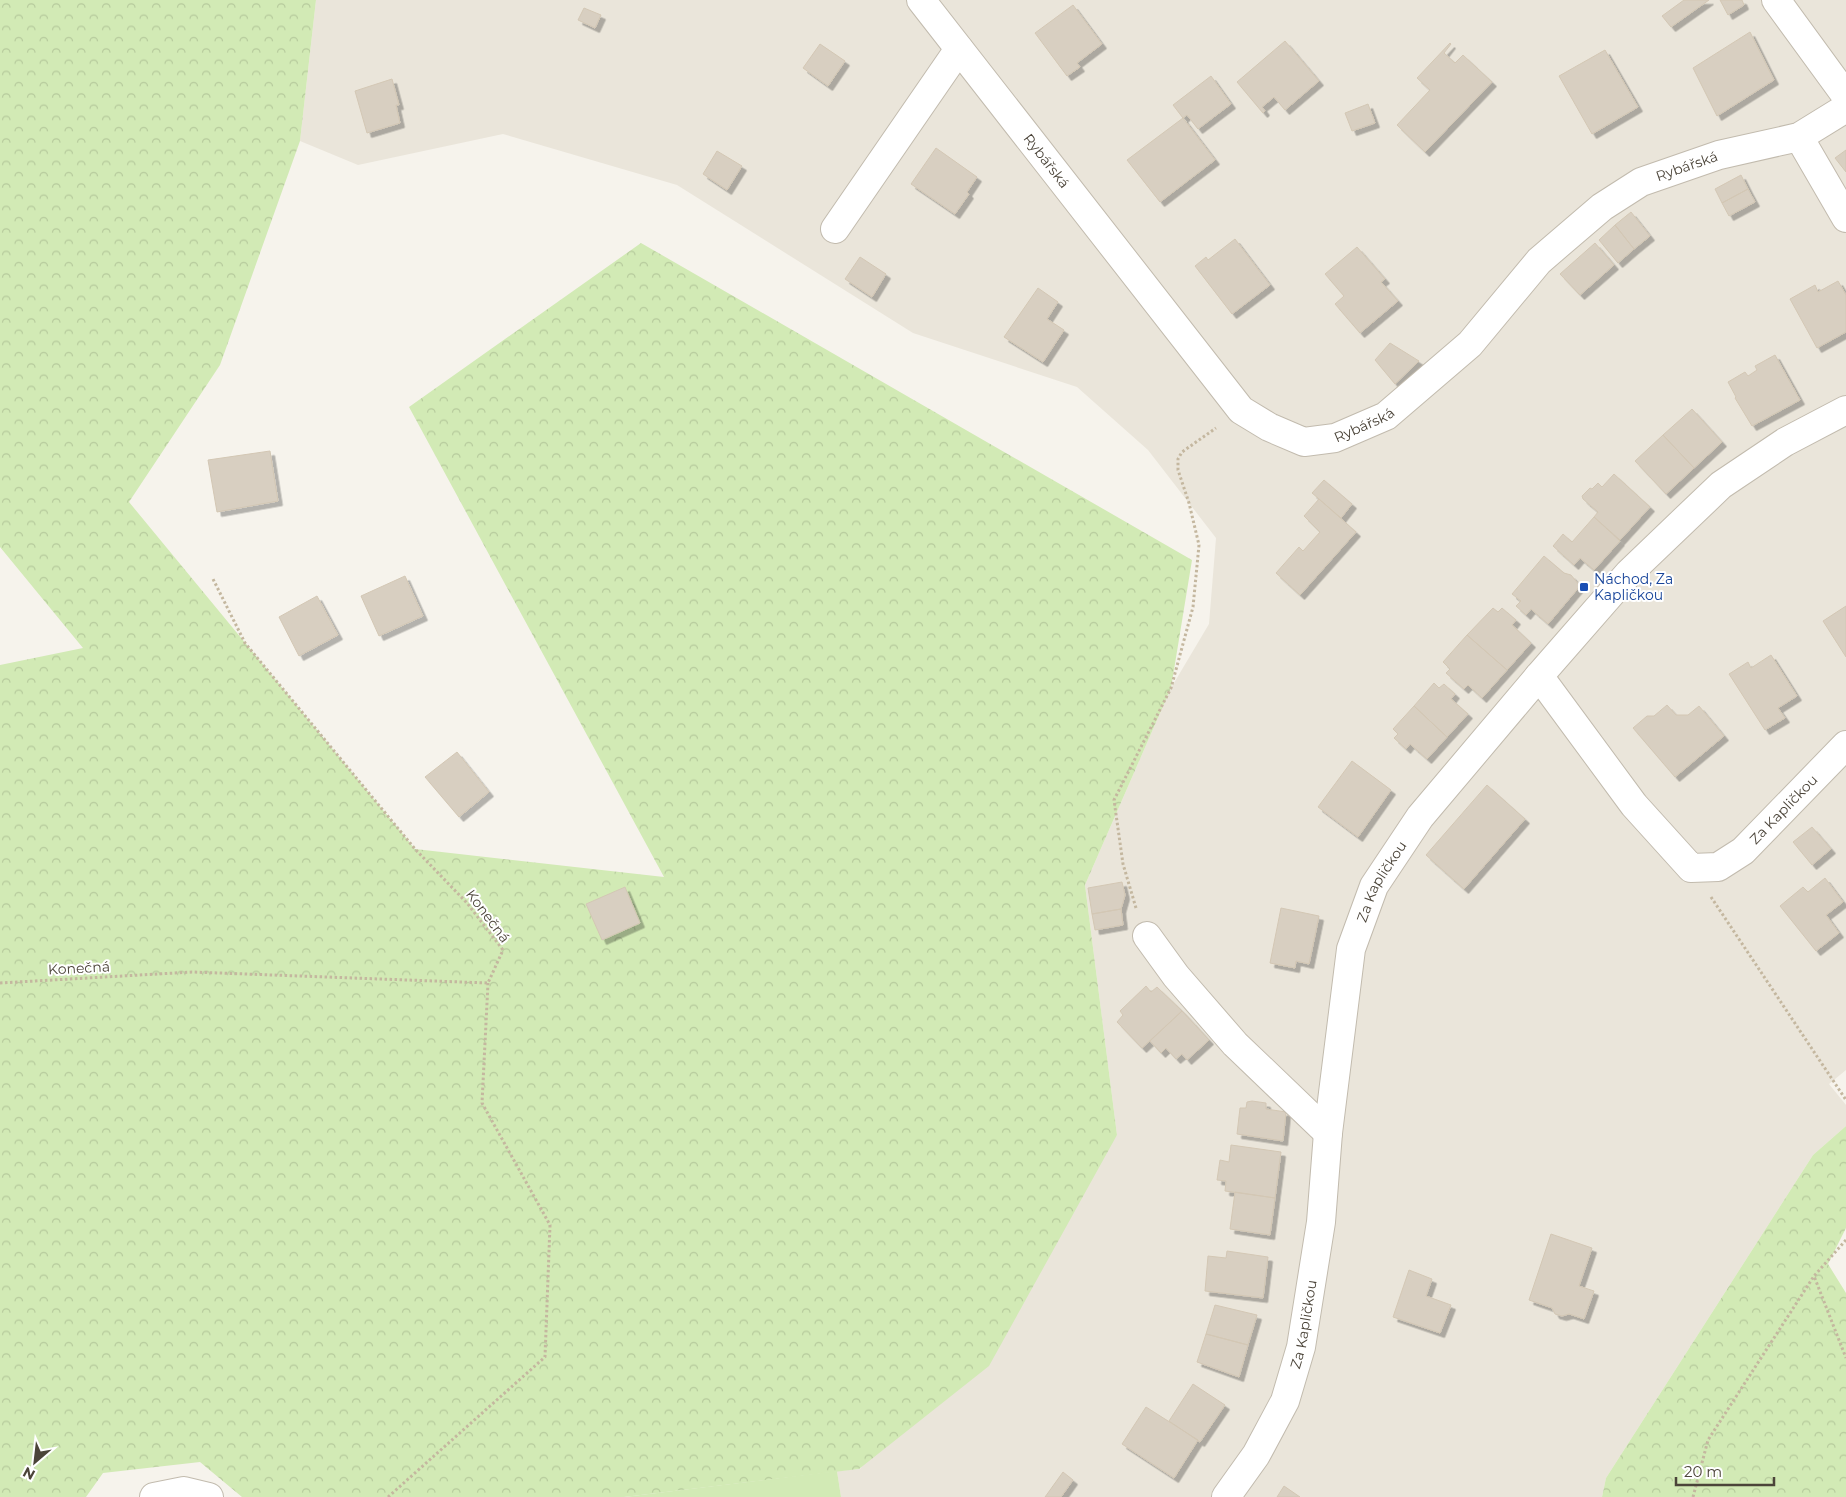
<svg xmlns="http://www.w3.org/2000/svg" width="1846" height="1497" viewBox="0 0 1846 1497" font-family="Montserrat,sans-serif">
	<defs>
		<pattern id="forest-crowns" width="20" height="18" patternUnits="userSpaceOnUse" patternTransform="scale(1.25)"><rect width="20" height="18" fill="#d2eab5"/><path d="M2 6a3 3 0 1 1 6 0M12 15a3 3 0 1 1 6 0" fill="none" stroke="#b6ca9c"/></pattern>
		<filter id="shadow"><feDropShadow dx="4.5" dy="4.5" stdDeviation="0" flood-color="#0004"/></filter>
	</defs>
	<rect width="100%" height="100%" fill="#f6f3ec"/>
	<path fill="#eae5da" d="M316,0H1846V1070L1829,1084L1846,1105V1126L1813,1155L1606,1478L1602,1497H841L837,1471L860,1469L1117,1135L1085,885L1171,688L1209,624L1216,538L1148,450L1077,387L913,333L677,185L503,134L358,165L300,141Z"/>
	<path fill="url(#forest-crowns)" d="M0,0H316L300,141L220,365L129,502L415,849L664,877L409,407L641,243L1192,560L1171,688L1085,885L1117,1135L989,1366L859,1469L624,1497H242L200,1462L103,1473L86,1497H0V665L83,648L0,547Z
		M1846,1126V1228L1828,1264L1846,1293V1497H1602L1606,1478L1813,1155Z"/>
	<path fill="#d2eab5" d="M837,1471L841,1497H624Z"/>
	<path fill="#d8cfc1" stroke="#d3c7b4" filter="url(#shadow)" d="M1684,0H1709L1671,27L1662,16Z
		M1720,0H1742L1744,5L1728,15Z
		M1073,5L1102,44L1077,63L1080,67L1067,76L1035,33Z
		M584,8L601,15L595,28L578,20Z
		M1750,32L1774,80L1717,116L1693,68Z
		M1285,41L1319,81L1285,110L1274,97L1262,107L1265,111L1263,113L1237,82Z
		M1450,43L1451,44L1444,53L1455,63L1463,55L1492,82L1425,152L1397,125L1430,90L1417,78Z
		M820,44L845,61L828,86L803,68Z
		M1605,50L1638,107L1592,134L1559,76Z
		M1211,76L1231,104L1198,129L1187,115L1183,118L1173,105Z
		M392,79L399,105H396L400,123L367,133L355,91Z
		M1368,104L1375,123L1352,131L1345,113Z
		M1183,118L1215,160L1160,202L1127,160Z
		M936,148L977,177L967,192L969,194L955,214L911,184Z
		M1846,150V172L1835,158Z
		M717,151L742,166L727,190L703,174Z
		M1741,175L1748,189L1722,203L1715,189Z
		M1748,189L1755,202L1729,216L1722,203Z
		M1631,212L1650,236L1634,249L1615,225Z
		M1615,225L1634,249L1618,263L1599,240Z
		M1235,239L1270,285L1232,314L1195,266L1206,257L1208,260Z
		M1595,243L1614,265L1580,295L1560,274Z
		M1357,247L1385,279L1381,282L1398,301L1360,333L1335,304L1344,296L1325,274Z
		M860,257L886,274L872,297L845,279Z
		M1838,281L1846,295V332L1817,348L1790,299L1815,285L1818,292Z
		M1038,288L1058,302L1047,319L1064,330L1043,362L1004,337Z
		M1390,343L1419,361L1395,384L1375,360Z
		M1775,355L1800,400L1752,426L1735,398L1736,397L1728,382L1745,372L1748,376L1757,370L1755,366Z
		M1692,409L1722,442L1694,468L1663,435Z
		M1663,435L1694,468L1666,494L1635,461Z
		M270,451L278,501L217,512L208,460Z
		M1614,474L1650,507L1620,540L1594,517L1598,512L1583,499L1582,496L1590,488L1592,489L1598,483L1602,487Z
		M1324,480L1352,504L1341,518L1312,493Z
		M1319,499L1356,532L1300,595L1276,573L1299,547L1303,551L1320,532L1304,516Z
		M1594,517L1620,541L1594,570L1580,558L1574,565L1553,546L1563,534L1572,542Z
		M1544,556L1564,573L1571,575L1580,586L1548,624L1531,609L1526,615L1516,606L1521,601L1512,594Z
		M405,576L423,616L379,636L361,596Z
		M317,596L338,635L299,656L279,617Z
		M1846,606V657L1823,621Z
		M1493,608L1498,612L1502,608L1516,620L1512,625L1531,643L1507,670L1467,635Z
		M1467,635L1507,670L1482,698L1468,685L1464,689L1446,673L1450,669L1443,662Z
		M1771,655L1797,696L1778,708L1785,718L1765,730L1729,674L1748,662L1751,668Z
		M1434,683L1439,688L1444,684L1455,694L1451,699L1468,714L1447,737L1414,706Z
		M1667,705L1676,715H1688L1699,706L1724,736L1675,777L1633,728L1647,716H1654Z
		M1414,706L1447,737L1427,759L1410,744L1406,749L1394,738L1398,734L1393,729Z
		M457,752L489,792L459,817L425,777Z
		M1352,761L1391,790L1358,837L1318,807Z
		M1487,785L1525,819L1464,889L1426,855Z
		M1812,827L1831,849L1812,865L1793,842Z
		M1825,878L1843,902L1826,915L1839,933L1816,951L1780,906L1803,887L1808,892Z
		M1122,882L1125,895L1121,909L1092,914L1088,888Z
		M625,887L640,923L602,940L586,904Z
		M1281,908L1319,916L1309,964L1296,961L1295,968L1270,963Z
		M1121,909L1123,925L1095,930L1092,914Z
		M1146,986L1151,992L1157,987L1182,1011L1142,1048L1117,1022L1123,1015L1120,1011Z
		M1182,1011L1209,1040L1187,1060L1182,1054L1176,1059L1166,1048L1161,1053L1150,1041Z
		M1252,1101L1266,1103V1109L1286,1112L1283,1141L1237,1134L1240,1108H1246L1247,1102Z
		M1231,1145L1281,1152L1275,1198L1225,1191L1226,1181L1217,1180L1220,1160L1229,1162Z
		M1235,1192L1275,1198L1270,1235L1230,1229Z
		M1551,1234L1592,1248L1579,1286L1594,1291L1584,1319L1569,1314L1562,1316L1555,1314L1552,1308L1529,1300Z
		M1227,1251L1268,1257L1263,1298L1205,1291L1208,1256L1226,1258Z
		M1409,1270L1432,1279L1426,1296L1451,1305L1440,1333L1393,1317Z
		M1215,1305L1257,1315L1248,1345L1206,1334Z
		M1206,1334L1248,1345L1239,1377L1197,1362Z
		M1193,1384L1225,1405L1200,1442L1169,1421Z
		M1146,1407L1198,1440L1174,1478L1122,1444Z
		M1063,1472L1073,1480L1061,1497H1045Z
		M1284,1486L1300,1497H1277Z"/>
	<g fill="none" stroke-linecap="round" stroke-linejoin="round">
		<g stroke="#c2bbae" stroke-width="30">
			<g id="minor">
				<path id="s1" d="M921,0L1241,410L1269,427L1304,442L1335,438L1386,416L1470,344L1539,261L1602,207L1641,182L1719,155L1799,137L1846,108"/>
				<path d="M1776,0L1846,96"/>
				<path d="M1799,137L1846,218"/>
				<path d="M835,229L959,49"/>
				<path id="s2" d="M1539,676L1634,805L1691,868L1718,867L1743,851L1846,745"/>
				<path d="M1147,936L1176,976L1235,1044L1328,1133"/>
				<path d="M154,1497L184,1491L209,1497"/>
				<path id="s3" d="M1226,1497L1256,1455L1285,1401L1301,1347L1321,1222L1328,1133L1351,949L1374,886L1420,817L1539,676L1629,573L1721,485L1785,442L1846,410"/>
			</g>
		</g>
		<path stroke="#c4b79f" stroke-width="3" stroke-dasharray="2.5 2.5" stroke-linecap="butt" d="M1711,897L1846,1100
			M1136,908L1123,864L1114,800L1171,688L1193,607L1199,545L1189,503L1178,470V459L1182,452L1216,428
			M0,983L192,972L488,983L503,950L467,903L415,849L245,643L212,577
			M1846,1240L1814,1276L1846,1358
			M388,1497L545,1357L550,1225L482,1103L488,983
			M1693,1497L1708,1440L1814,1276"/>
		<use href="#minor" stroke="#fff" stroke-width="28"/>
	</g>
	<rect fill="#1a4fb4" stroke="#fff" stroke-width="2" x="1579" y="582" width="10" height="10" rx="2.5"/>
	<g text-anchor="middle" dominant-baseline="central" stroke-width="4" stroke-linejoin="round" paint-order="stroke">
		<g font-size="14" fill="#4b4439" stroke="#fff">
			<text stroke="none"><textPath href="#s1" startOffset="204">Rybářská</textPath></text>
			<text stroke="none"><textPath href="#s1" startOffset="1074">Rybářská</textPath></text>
			<text stroke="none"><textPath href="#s1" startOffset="654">Rybářská</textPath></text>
			<text stroke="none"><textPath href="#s2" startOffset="360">Za Kapličkou</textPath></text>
			<text stroke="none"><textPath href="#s3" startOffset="645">Za Kapličkou</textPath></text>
			<text transform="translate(488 916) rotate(53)">Konečná</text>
			<text transform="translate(79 968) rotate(-3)">Konečná</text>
			<text stroke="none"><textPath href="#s3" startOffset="192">Za Kapličkou</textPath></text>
		</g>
		<g font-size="14" fill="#164399" stroke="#fff" text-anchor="start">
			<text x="1594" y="579">Náchod, Za<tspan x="1594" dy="16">Kapličkou</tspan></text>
		</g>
	</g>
	<g transform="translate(35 1462) rotate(208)" stroke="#ffffff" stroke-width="4" paint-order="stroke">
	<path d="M0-4L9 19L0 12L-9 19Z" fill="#4b4439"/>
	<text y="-8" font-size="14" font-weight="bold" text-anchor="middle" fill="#4b4439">N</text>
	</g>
	<path d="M1676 1477v8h98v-8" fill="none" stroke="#4b4439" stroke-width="2.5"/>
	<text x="1684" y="1477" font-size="15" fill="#4b4439" stroke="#ffffff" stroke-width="4" paint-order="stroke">20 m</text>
</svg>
